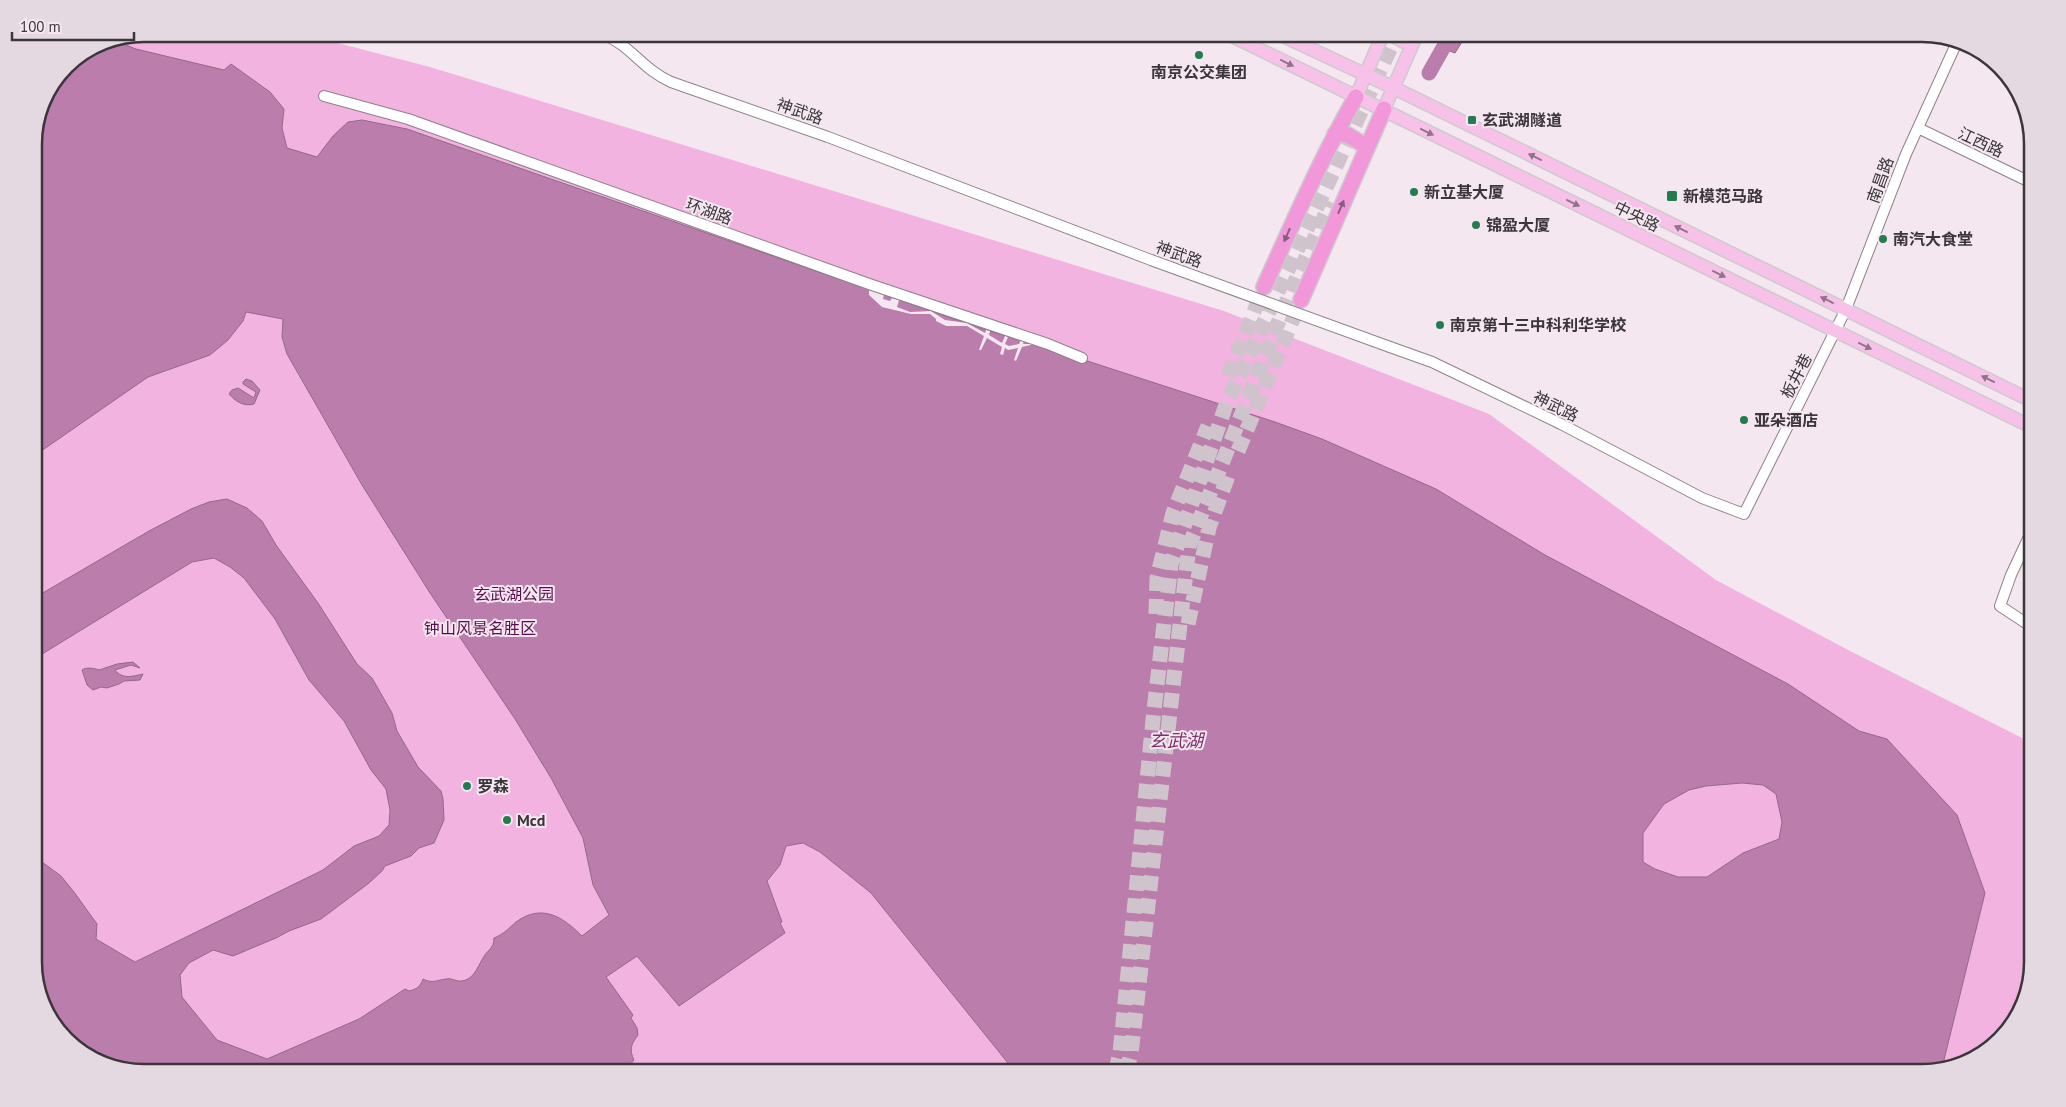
<svg xmlns="http://www.w3.org/2000/svg" width="2066" height="1107" viewBox="0 0 2066 1107" font-family="'PT Sans','Noto Sans SC',sans-serif">
	<rect width="100%" height="100%" fill="#f4e7f0"/>
	<path fill="#f2b3e0" d="M145,34H303L430,67L1224,311L1489,414L1716,580L1850,651L2032,743V962L2021,1012L1977,1058L1922,1073H145L95,1062L53,1024L34,970V138L42,102L66,66L103,42Z"/>
	<path fill="#bb7dab" stroke="#956889" fill-rule="evenodd" d="M1446,34H1467L1455,53L1439,47Z
		M113,40L136,49L224,70L231,64L270,92L284,109L282,128L287,148L317,157L333,136L348,122L362,120L407,129L986,330L1035,344L1275,422L1322,439L1436,489L1545,555L1788,684L1859,731L1887,739L1957,815L1985,893L1942,1068L1922,1073H1016L871,893L820,852L803,843L786,846L780,865L767,881L782,922L780,923L785,933L679,1006L637,956L606,977L633,1015L631,1018L637,1028L638,1035C631,1044 629,1050 634,1060L623,1073H145L95,1062L53,1024L34,970V856L61,876L74,892L97,924L96,939L135,962L323,870L354,846L379,836L389,825L390,810L386,789L371,770L344,721L309,680L275,619L244,578L230,567L214,558L192,562L34,659V598L149,531L191,509L209,502L227,499L247,508L262,521L276,545L318,603L357,664L372,678L392,713L397,731L418,767L441,791L443,799L444,820L434,843L419,848L411,856L385,866L382,871L369,883L321,919L289,931L276,938L233,956L213,950L189,963L180,975L182,997L217,1040L267,1059L359,1019L405,989L409,991C417,989 420,987 423,979C433,984 437,980 446,979C450,978 454,980 458,981C473,982 477,968 483,958C487,950 494,949 494,938C504,934 509,928 516,922C542,903 563,917 582,936L609,915L593,885L583,838L551,778L515,719L430,593L362,485L287,354L282,337L283,319L246,312L243,321L228,340L210,355L148,377L34,456V138C37,127 38,114 42,103C52,77 86,45 113,40ZM1742,783L1763,785L1776,794L1782,822L1779,839L1743,853L1707,877H1678L1655,869L1643,862V833L1664,804L1689,790L1706,786Z
		M246,379L252,381L260,390L254,404C244,407 235,401 229,394L232,390L238,388L254,398L256,392L243,384V382Z
		M133,662L140,668L131,665L115,670C123,680 133,676 143,674L140,680L124,681L119,684L107,688L101,687L93,690L87,685L82,670C86,667 94,668 99,670L117,664Z"/>
	<path fill="#f4e7f0" d="M869,290L884,295L883,299L890,301L892,298L899,300L897,307L910,312L931,311L945,320L967,323L985,333L986,330L990,331L989,335L1002,343L1005,336L1008,337L1005,344L1009,346L1019,344L1021,340L1024,341L1023,344H1035L1022,347L1016,361L1014,360L1018,348L1008,350L1005,348L1003,355L1000,354L1002,347L987,338L981,350H979L984,336L967,326H946L936,321V319L930,314H911L882,307L869,295Z"/>
	<g fill="none" stroke-linecap="round" stroke-linejoin="round">
		<path stroke="#bb7dab" stroke-width="15" d="M1429,73L1451,34"/>
		<path stroke="#cfc4cc" stroke-width="15" stroke-dasharray="15 8" stroke-linecap="butt" d="M1228,376L1264,287
			M1238,451L1301,300
			M1156,614L1157,578L1173,513L1208,426
			M1188,624L1209,528L1229,473
			M1115,1073L1120,1053L1154,710L1171,564L1227,402L1397,34
			M1126,1073L1131,1054L1189,546L1292,288L1331,202"/>
		<g stroke="#8d8189" stroke-width="12">
			<path id="minor" d="M602,34C631,45 642,69 671,82L828,137L1151,260
				M324,96L408,119L872,285L1048,344L1082,358
				M1918,128L2032,183
				M1390,347L1432,362L1561,424L1702,498L1744,514L1846,309L1906,154L1957,42
				M2032,530L2011,575L2000,606L2032,627"/>
		</g>
		<g stroke="#cccbcc" stroke-width="15">
			<path id="major" d="M1228,34L2032,427
				M1279,34L1394,88L2032,401
				M1389,34L1404,42L1416,35
				M1356,97L1383,34
				M1384,109L1417,34"/>
		</g>
		<g stroke="#cccbcc" stroke-width="18">
			<path id="highway" d="M1335,134L1348,135L1367,147
				M1264,287C1293,223 1321,158 1356,97
				M1301,300L1384,109"/>
		</g>
		<use href="#minor" stroke="#fff" stroke-width="10"/>
		<use href="#major" stroke="#f8c1e9" stroke-width="12"/>
		<use href="#highway" stroke="#f397db" stroke-width="15"/>
		<g stroke="#8d8189" stroke-width="12" stroke-linecap="butt">
			<path id="minor-bridge" d="M1151,260L1390,347"/>
		</g>
		<use href="#minor-bridge" stroke="#fff" stroke-width="10"/>
	</g>
	<defs><path id="oneway-solid" d="M-6-.8H1V-3.2L6.5 0L1 3.2V.8H-6Z" transform="scale(1.25)"/></defs>
	<g fill="#907589">
		<use href="#oneway-solid" transform="translate(1287 63) rotate(26)"/>
		<use href="#oneway-solid" transform="translate(1427 132) rotate(26)"/>
		<use href="#oneway-solid" transform="translate(1535 157) rotate(-154)"/>
		<use href="#oneway-solid" transform="translate(1573 203) rotate(26)"/>
		<use href="#oneway-solid" transform="translate(1681 229) rotate(-154)"/>
		<use href="#oneway-solid" transform="translate(1719 274) rotate(26)"/>
		<use href="#oneway-solid" transform="translate(1827 300) rotate(-154)"/>
		<use href="#oneway-solid" transform="translate(1865 346) rotate(26)"/>
		<use href="#oneway-solid" transform="translate(1988 379) rotate(-154)"/>
	</g>
	<g fill="#855d7a">
		<use href="#oneway-solid" transform="translate(1341 207) rotate(-67)"/>
		<use href="#oneway-solid" transform="translate(1287 235) rotate(114)"/>
	</g>
	<g fill="#237b4f" stroke="#f4e7f0" stroke-width="2">
		<circle cx="1199" cy="55" r="5"/>
		<rect x="1467" y="115" width="10" height="10" rx="2.5"/>
		<circle cx="1414" cy="192" r="5"/>
		<rect x="1666" y="190" width="12" height="12" rx="2.5"/>
		<circle cx="1476" cy="225" r="5"/>
		<circle cx="1883" cy="239" r="5"/>
		<circle cx="1440" cy="325" r="5"/>
		<circle cx="1744" cy="420" r="5"/>
		<circle cx="467" cy="786" r="5"/>
		<circle cx="507" cy="820" r="5"/>
	</g>
	<g text-anchor="middle" dominant-baseline="central" stroke-width="4" stroke-linejoin="round" paint-order="stroke">
		<g font-size="16" font-weight="bold" fill="#3b363a" stroke="#f4e7f0" text-anchor="start">
			<text x="1199" y="72" text-anchor="middle">南京公交集团</text>
			<text x="1482" y="120">玄武湖隧道</text>
			<text x="1424" y="192">新立基大厦</text>
			<text x="1683" y="196">新模范马路</text>
			<text x="1486" y="225">锦盈大厦</text>
			<text x="1893" y="239">南汽大食堂</text>
			<text x="1450" y="325">南京第十三中科利华学校</text>
			<text x="1754" y="420">亚朵酒店</text>
			<text x="477" y="786">罗森</text>
			<text x="517" y="820">Mcd</text>
		</g>
		<g font-size="16" fill="#3b363a" stroke="#f4e7f0">
			<text transform="translate(800 111) rotate(19)">神武路</text>
			<text transform="translate(1981 142) rotate(25)">江西路</text>
			<text transform="translate(1880 180) rotate(-70)">南昌路</text>
			<text transform="translate(709 211) rotate(20)">环湖路</text>
			<text transform="translate(1637 216) rotate(26)">中央路</text>
			<text transform="translate(1179 254) rotate(20)">神武路</text>
			<text transform="translate(1796 376) rotate(-63)">板井巷</text>
			<text transform="translate(1556 406) rotate(26)">神武路</text>
		</g>
		<g font-size="16" fill="#590d4b" stroke="#f4e7f0">
			<text x="514" y="594">玄武湖公园</text>
			<text x="480" y="628">钟山风景名胜区</text>
		</g>
		<g font-size="18" font-style="italic" fill="#7c316b" stroke="#f4e7f0">
			<text x="1176" y="740">玄武湖</text>
		</g>
	</g>
	<path d="M0 0H2066V1107H0ZM144 42H1922A102 102 0 0 1 2024 144V962A102 102 0 0 1 1922 1064H144A102 102 0 0 1 42 962V144A102 102 0 0 1 144 42Z" fill="#e5d9e1" fill-rule="evenodd"/>
	<path fill="none" stroke="#3b363a" stroke-width="2.5" d="M144 42H1922A102 102 0 0 1 2024 144V962A102 102 0 0 1 1922 1064H144A102 102 0 0 1 42 962V144A102 102 0 0 1 144 42Z"/>
	<path d="M12 32v8h122v-8" fill="none" stroke="#3b363a" stroke-width="2.5"/>
	<text x="20" y="32" font-size="15" fill="#3b363a" stroke="#f4e7f0" stroke-width="4" paint-order="stroke">100 m</text>
</svg>
